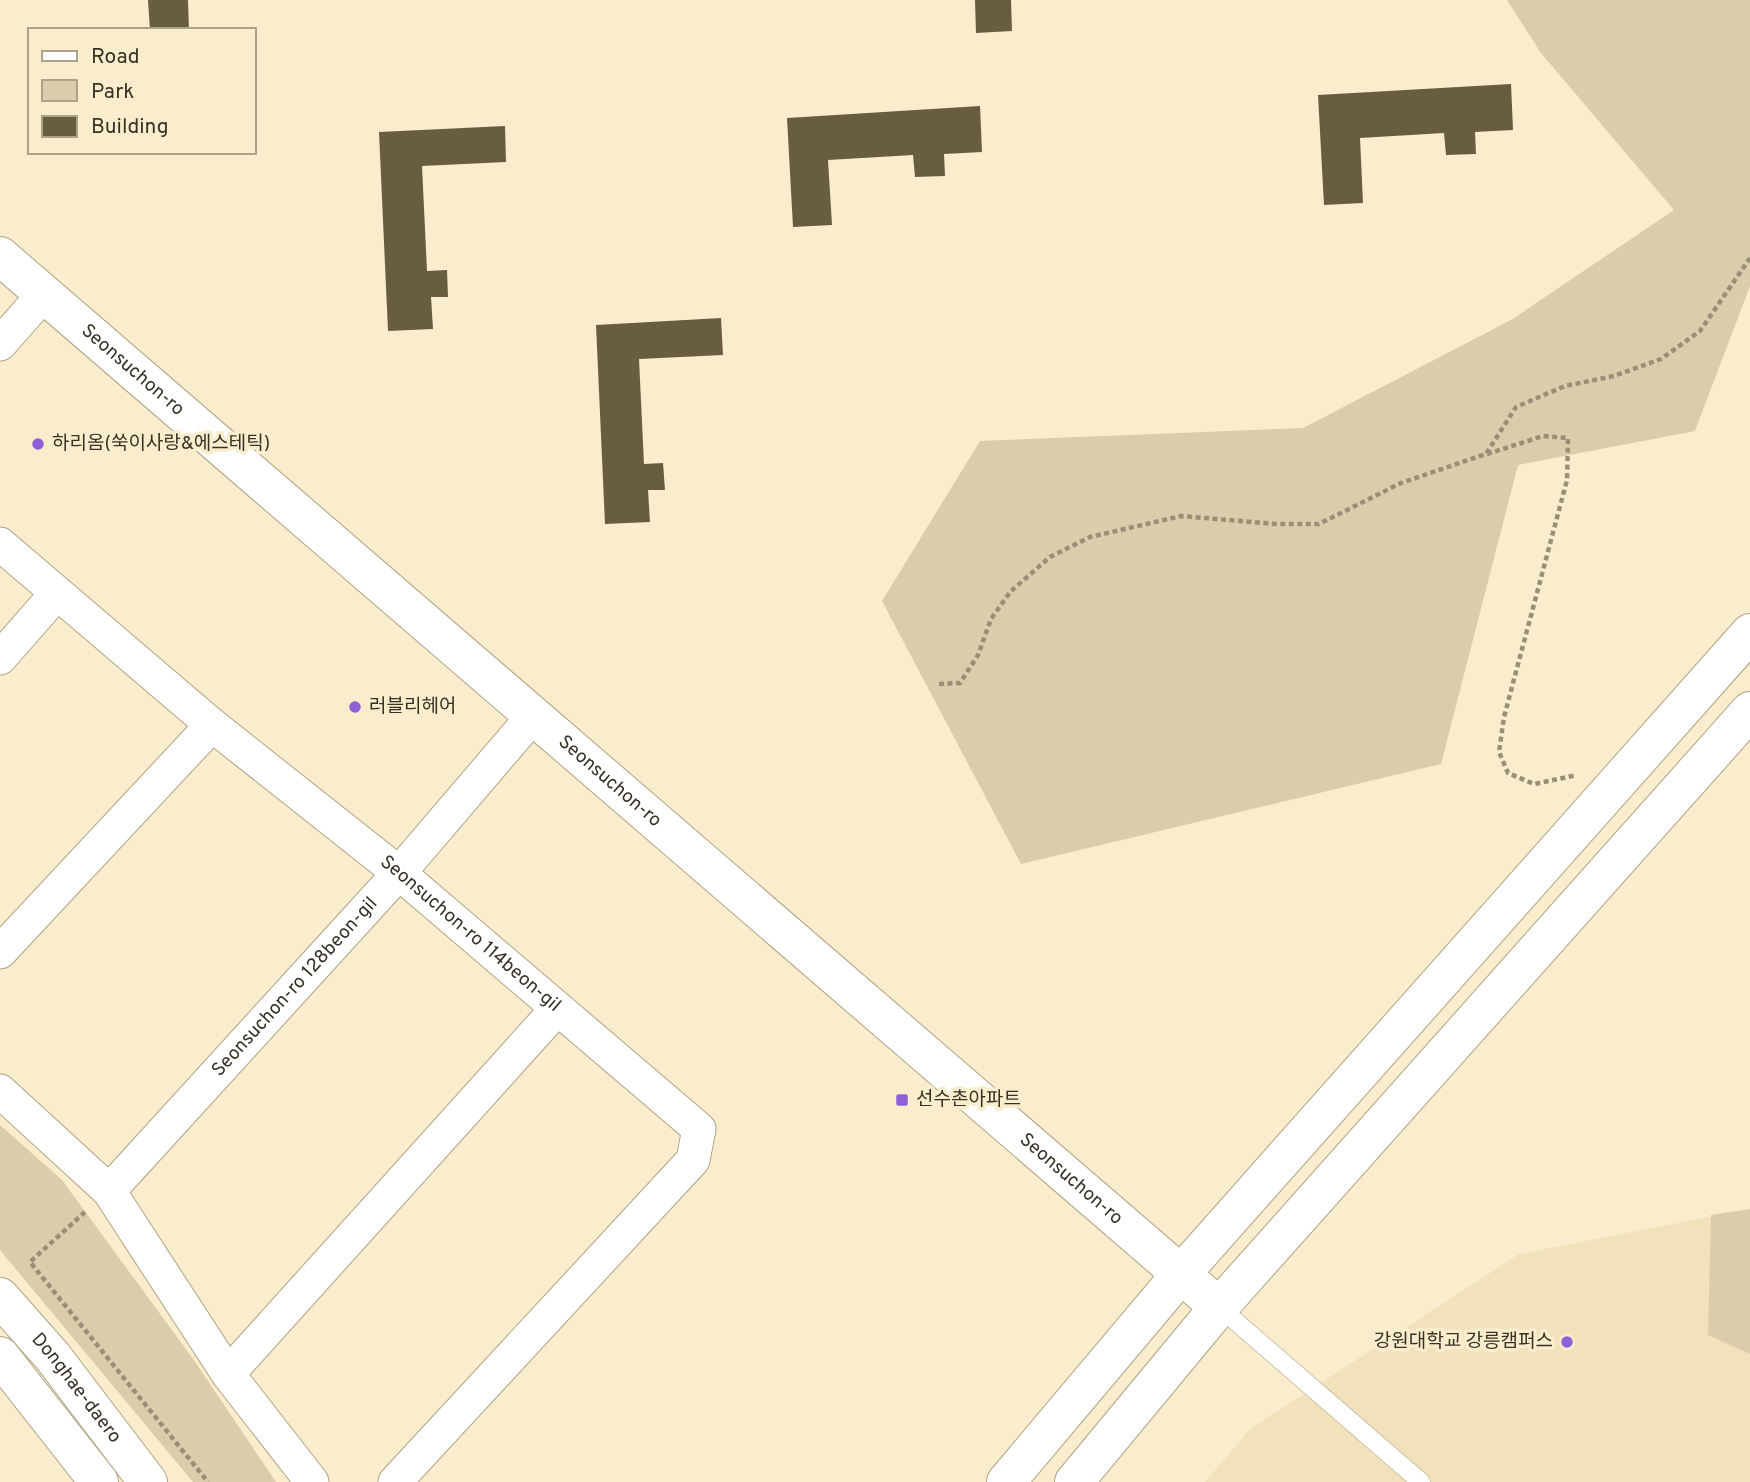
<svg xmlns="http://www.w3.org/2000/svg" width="1750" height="1482" viewBox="0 0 1750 1482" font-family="Overpass,'Noto Sans KR',sans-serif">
	<rect width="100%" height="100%" fill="#faedcd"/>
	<path fill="#f2e2bb" d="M1750,1209V1482H1205L1250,1429L1519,1254Z"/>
	<path fill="#dbcdab" d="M1507,0H1750V286L1695,431L1518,465L1441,764L1021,864L882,601L980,441L1303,428L1511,320L1674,210L1541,53Z
		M0,1125L62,1180L191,1356L276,1482H193L0,1250Z
		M1750,1209V1354L1708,1335L1711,1215Z"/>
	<path fill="#685d40" d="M148,0H188L189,30H150Z
		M975,0H1011L1012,31L976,33Z
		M1511,84L1513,130L1475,132L1476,154L1446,155L1444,133L1360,138L1363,203L1324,205L1318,95Z
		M980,106L982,152L944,154L945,176L915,177L913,155L828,160L832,225L793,227L787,118Z
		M505,126L506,162L422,166L427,271L447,270L448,297H431L433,329L388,331L379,132Z
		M721,318L723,355L639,359L644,464L663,463L665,490H648L650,522L605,524L596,325Z"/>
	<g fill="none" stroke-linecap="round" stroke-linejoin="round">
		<g stroke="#afa384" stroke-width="19">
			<path id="service" d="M1219,1307L1421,1482"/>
		</g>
		<g stroke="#afa384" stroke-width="35">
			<g id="minor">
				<path d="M0,344L45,293"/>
				<path id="s1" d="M0,544L212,725L399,873L699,1129L693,1160L395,1482"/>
				<path d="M0,658L57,593"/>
				<path d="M0,952L212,725"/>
				<path d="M0,1091L109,1191L228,1374L312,1482"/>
				<path id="s2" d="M109,1191L399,873L534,715"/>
				<path d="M228,1374L556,1010"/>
			</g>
		</g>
		<g stroke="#afa384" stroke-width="40">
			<g id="tertiary">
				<path id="s3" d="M0,256L1219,1307"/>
				<path d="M1006,1482L1181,1274L1750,633"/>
				<path d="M1074,1482L1219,1307L1750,711"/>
			</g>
		</g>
		<g stroke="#afa384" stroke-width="40">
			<g id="primary">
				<path id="s4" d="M0,1297L53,1357L148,1482"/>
				<path d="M0,1356L99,1482"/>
			</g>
		</g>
		<path stroke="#988f79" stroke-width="4.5" stroke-dasharray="5 3.5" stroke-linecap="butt" d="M1487,454L1543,436L1568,438L1567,480L1504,717L1499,752L1508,773L1534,784L1577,775
			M939,684L960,683L978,655L991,619L1010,592L1050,557L1090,537L1181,516L1276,524H1319L1401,483L1486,454L1516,407L1565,386L1614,376L1661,359L1700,331L1750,258
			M85,1212L30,1262L208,1482"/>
		<use href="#service" stroke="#fff" stroke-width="18"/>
		<use href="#minor" stroke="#fff" stroke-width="33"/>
		<use href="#tertiary" stroke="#fff" stroke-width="38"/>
		<use href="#primary" stroke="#fff" stroke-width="38"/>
	</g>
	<g fill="#8f5fd8" stroke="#faedcd" stroke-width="2.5">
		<circle cx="38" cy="444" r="7"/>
		<circle cx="355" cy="707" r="7"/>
		<rect x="895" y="1093" width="14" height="14" rx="3.5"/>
		<circle cx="1567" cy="1342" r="7"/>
	</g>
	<g text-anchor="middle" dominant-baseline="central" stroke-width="7" stroke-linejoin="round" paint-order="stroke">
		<g font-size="19" fill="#373225" stroke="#faedcd">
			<text stroke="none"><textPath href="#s3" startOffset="175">Seonsuchon-ro</textPath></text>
			<text stroke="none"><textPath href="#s3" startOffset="805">Seonsuchon-ro</textPath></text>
			<text stroke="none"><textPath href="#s1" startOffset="611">Seonsuchon-ro 114beon-gil</textPath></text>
			<text stroke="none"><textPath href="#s2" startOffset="276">Seonsuchon-ro 128beon-gil</textPath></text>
			<text stroke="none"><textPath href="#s3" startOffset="1414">Seonsuchon-ro</textPath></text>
			<text stroke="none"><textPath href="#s4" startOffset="119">Donghae-daero</textPath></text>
		</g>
		<g font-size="19" fill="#373225" stroke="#faedcd" text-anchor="start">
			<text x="52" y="444">하리옴(쑥이사랑&amp;에스테틱)</text>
			<text x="369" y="707">러블리헤어</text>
			<text x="916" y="1100">선수촌아파트</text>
			<text x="1553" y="1342" text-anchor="end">강원대학교 강릉캠퍼스</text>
		</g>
	</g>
	<rect x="28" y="28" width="228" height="126" fill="#faedcd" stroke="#aca28a" stroke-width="2"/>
	<rect x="42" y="51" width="35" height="10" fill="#ffffff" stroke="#aca28a" stroke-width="2"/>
	<text x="91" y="63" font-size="21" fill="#373225">Road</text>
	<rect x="42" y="80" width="35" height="21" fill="#dbcdab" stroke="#aca28a" stroke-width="2"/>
	<text x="91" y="98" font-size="21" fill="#373225">Park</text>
	<rect x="42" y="116" width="35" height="21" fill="#685d40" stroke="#aca28a" stroke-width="2"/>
	<text x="91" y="133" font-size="21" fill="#373225">Building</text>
</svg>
